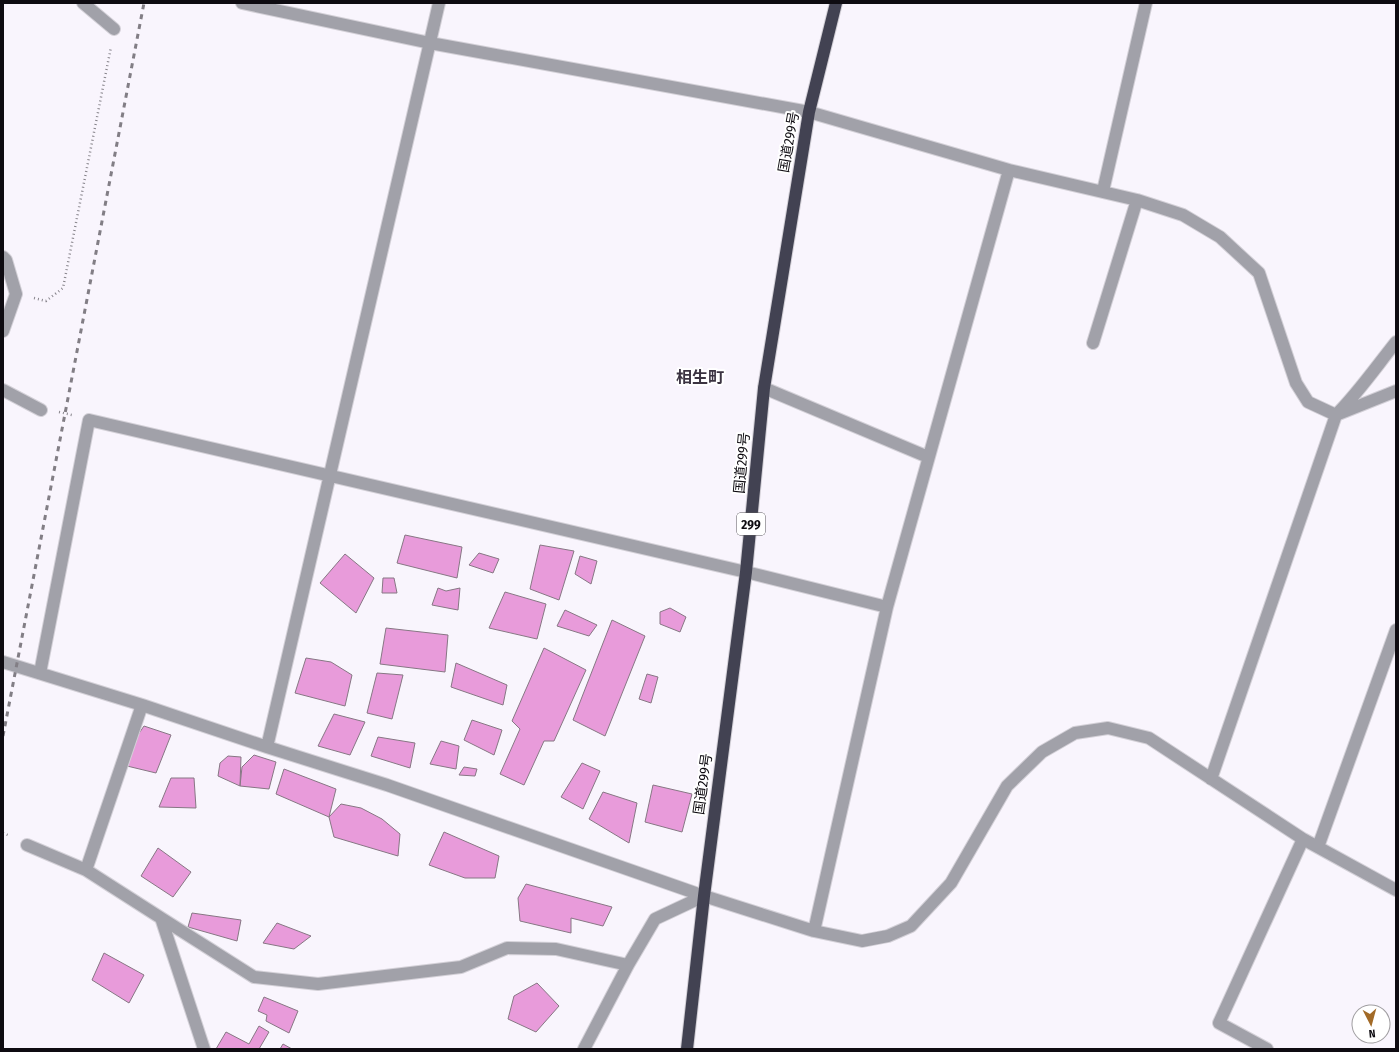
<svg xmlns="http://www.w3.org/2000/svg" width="1399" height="1052" viewBox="0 0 1399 1052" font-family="'Fira Sans Condensed','Noto Sans JP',sans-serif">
	<rect width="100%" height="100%" fill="#f9f5fd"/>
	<path fill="#e89bda" stroke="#877784" d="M405,535L462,547L457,578L397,563Z
		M540,545L574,551L559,600L530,589Z
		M479,553L499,559L493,573L469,565Z
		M345,554L374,578L356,613L320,583Z
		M580,556L597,561L591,584L575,574Z
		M383,578H394L397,593H382Z
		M438,588L446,591L460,588L458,610L432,605Z
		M505,592L546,604L537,639L489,628Z
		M670,608L686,617L680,632L660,624V612Z
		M565,610L597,625L589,636L557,626Z
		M612,620L645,636L605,736L573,720Z
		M386,628L448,635L445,672L380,664Z
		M544,648L586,670L554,741H544L524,785L500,774L520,729L512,721Z
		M306,658L331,662L352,675L345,706L295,693Z
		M456,663L507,685L503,705L451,687Z
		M377,673L403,675L392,719L367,713Z
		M647,674L658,677L651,703L639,699Z
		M334,714L365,722L350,755L318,746Z
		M472,720L502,730L494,755L464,740Z
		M144,726L171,735L156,773L127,766V751Z
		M378,737L415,743L410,768L371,756Z
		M441,741L459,746L456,769L430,764Z
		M254,755L276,762L269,789L240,786L242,767Z
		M228,756L241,757L240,786L218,776L220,763Z
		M582,763L600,771L583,809L561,797Z
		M464,767L477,769L475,776L459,775Z
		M284,769L336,789L329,817L276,794Z
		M171,778H194L196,808L159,807Z
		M653,785L692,794L682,832L645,822Z
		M603,792L637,803L629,843L589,819Z
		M341,804L361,808L382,819L400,834L398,856L334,837L329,817Z
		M444,832L499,856L495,878H465L429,865Z
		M158,848L191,872L173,897L141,876Z
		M526,884L612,907L603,926L571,918V933L520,921L518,898Z
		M192,913L241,920L237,941L188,927Z
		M277,923L311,936L294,949L263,943Z
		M104,953L144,975L129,1003L92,980Z
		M537,983L559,1006L536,1032L508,1019L514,996Z
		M264,997L298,1011L289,1033L266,1021L267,1015L258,1011Z
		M259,1026L269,1032L259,1049H216L226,1032L249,1044Z
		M283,1044L292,1049H280Z"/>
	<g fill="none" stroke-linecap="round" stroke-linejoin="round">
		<g stroke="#d3d0d7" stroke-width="14">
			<path id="minor" d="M83,3L114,29
				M242,3L430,43L809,112L1009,170L1137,200L1183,215L1220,237L1259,273L1296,383L1308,402L1336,415L1396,391
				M1103,191L1146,3
				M3,257L6,260L16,294L3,331
				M1093,343L1137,200
				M764,388L928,457
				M3,390L41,410
				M3,662L142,705L267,747L387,785L704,896L814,931L862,941L888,936L911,926L951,883L1007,786L1042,752L1075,733L1108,728L1149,738L1303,839L1396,890
				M40,673L89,420L746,572L887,607
				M142,705L86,870L161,918L204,1049
				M267,747L439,3
				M1211,779L1336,415C1358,393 1376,367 1396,342
				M27,845L86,870
				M1318,847L1396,630
				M161,918L254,977L318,984L461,967L507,948L556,949L628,965
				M814,931L887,607L1009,170
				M584,1049L628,965L655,919L704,896
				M1267,1049L1219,1023L1303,839"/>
		</g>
		<g stroke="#d3d0d7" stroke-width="14">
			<path id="highway" d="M687,1049L704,896L746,572L764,388L809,112L836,3"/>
		</g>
		<path stroke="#88858c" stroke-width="2.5" stroke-dasharray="1 3" stroke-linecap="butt" d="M34,298L46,301L63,288L111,47
			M59,412L72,415
			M3,833L10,836"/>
		<use href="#minor" stroke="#a1a1a9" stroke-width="12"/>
		<use href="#highway" stroke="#424252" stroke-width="12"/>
		<path stroke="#827e85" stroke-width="3" stroke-dasharray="5 5" stroke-linecap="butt" d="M3,736L144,3"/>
	</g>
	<g text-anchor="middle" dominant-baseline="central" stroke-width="4" stroke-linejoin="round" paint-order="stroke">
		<rect fill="#fff" stroke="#565458" stroke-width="1" x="737" y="513" width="28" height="22" rx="3"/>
		<g font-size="13" font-weight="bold" fill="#0e0b11">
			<text x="751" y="524">299</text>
		</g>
		<g font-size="14" fill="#0e0b11" stroke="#fff">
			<text transform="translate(789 142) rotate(-80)">国道299号</text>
			<text transform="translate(742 463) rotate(-85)">国道299号</text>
			<text transform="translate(703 784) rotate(-82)">国道299号</text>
		</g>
		<g font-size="16" font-weight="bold" fill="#3b3341" stroke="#fff">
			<text x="700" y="377">相生町</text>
		</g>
	</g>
	<rect width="1399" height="1052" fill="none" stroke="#0e0b11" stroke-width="8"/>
	<g transform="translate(1371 1024) rotate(174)"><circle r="19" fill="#ffffff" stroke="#9f9da0"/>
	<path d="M0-3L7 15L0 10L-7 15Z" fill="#a26a27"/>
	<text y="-6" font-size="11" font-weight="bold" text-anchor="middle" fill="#0e0b11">N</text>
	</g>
</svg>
